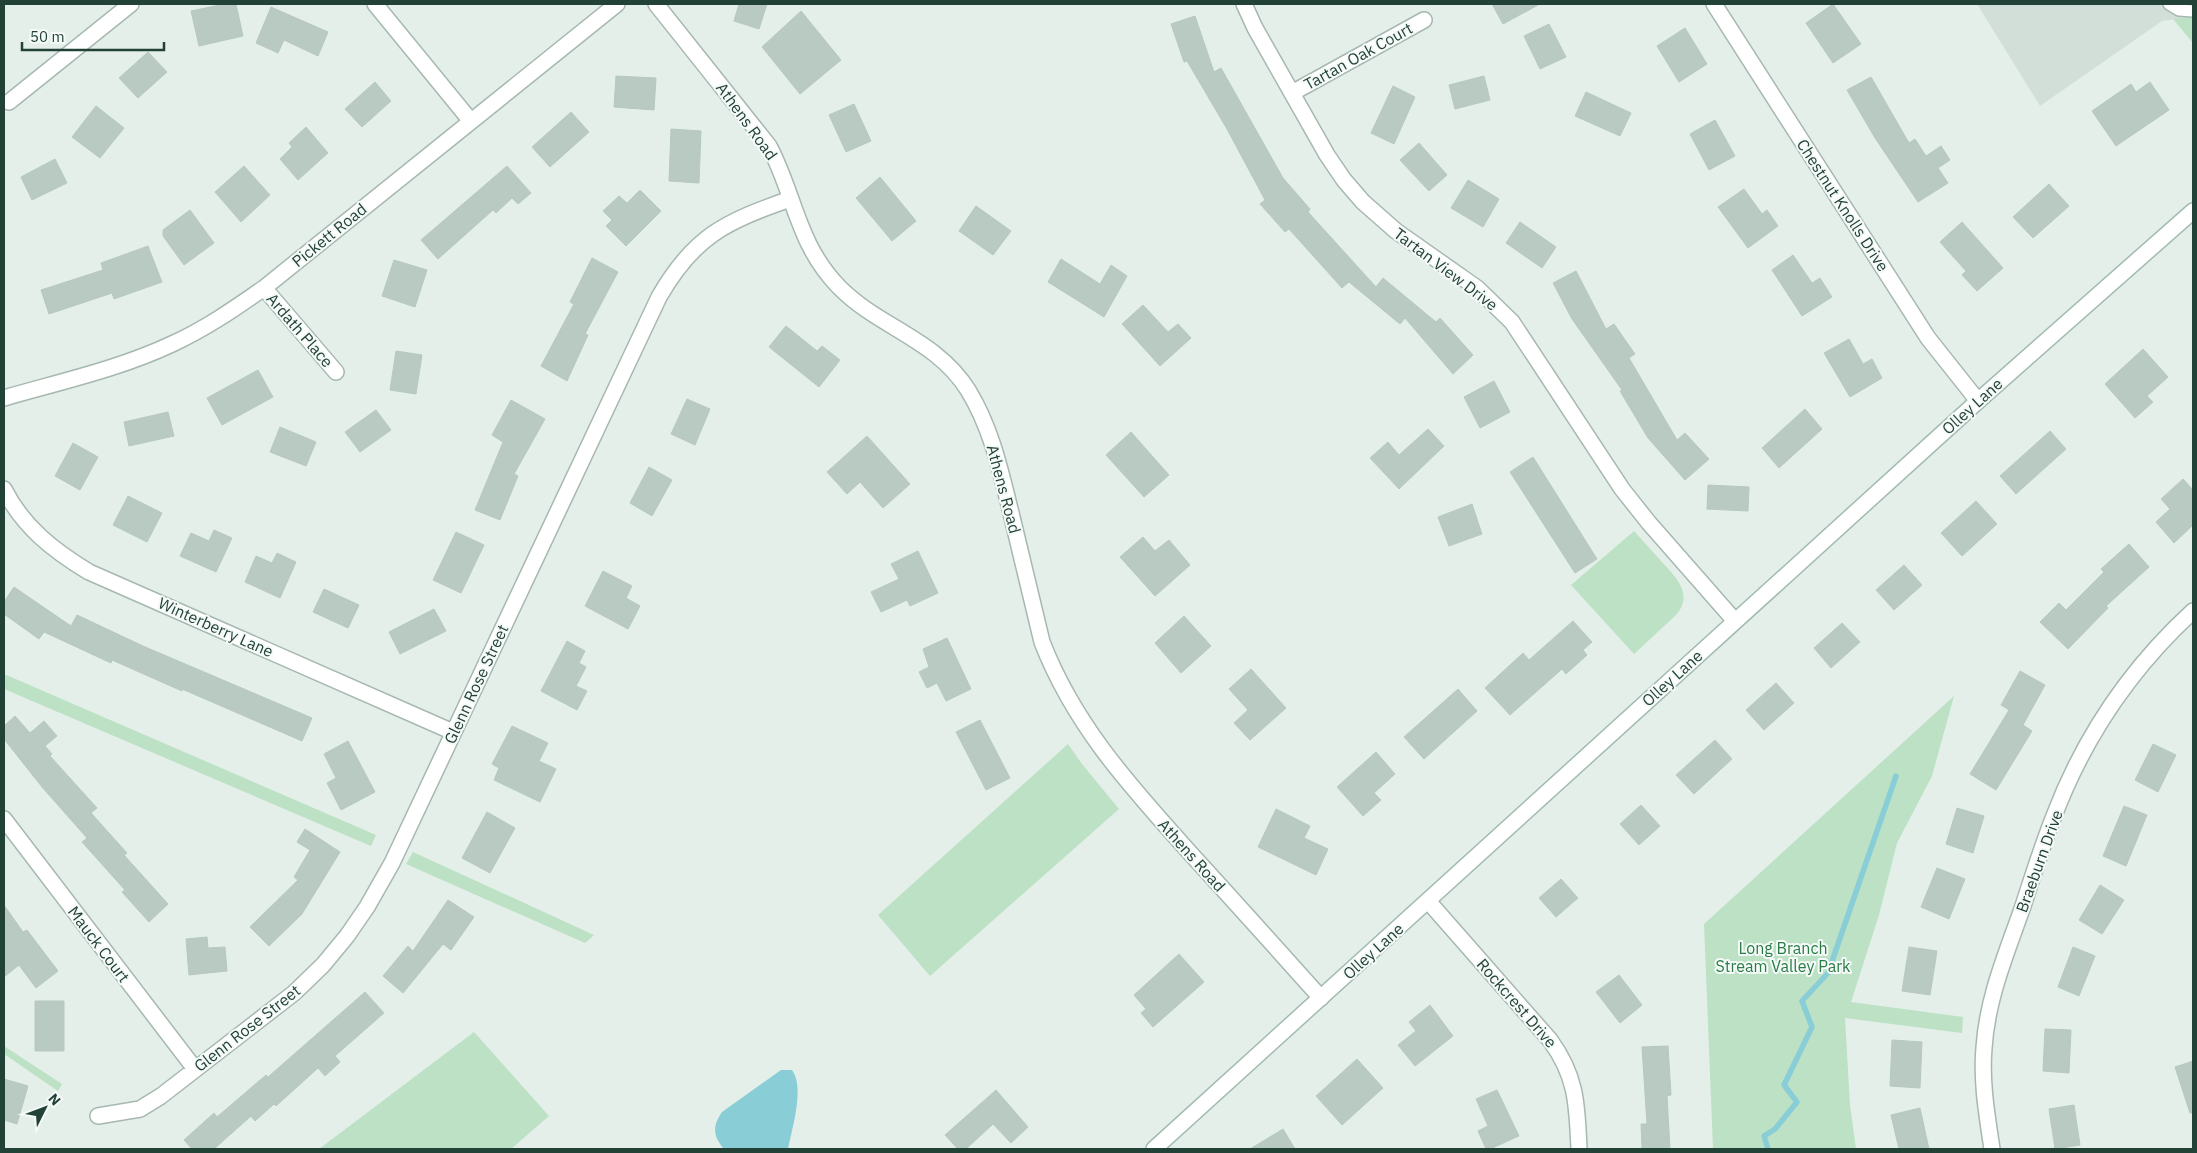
<svg xmlns="http://www.w3.org/2000/svg" width="2197" height="1153" viewBox="0 0 2197 1153" font-family="'IBM Plex Sans',sans-serif">
	<rect width="100%" height="100%" fill="#e4efe9"/>
	<path fill="#d2dfd8" d="M1977,4H2193V17L2162,21L2040,106Z"/>
	<path fill="#bce1c4" d="M2193,17V43L2173,19Z
		M1634,531C1643,541 1652,551 1661,561C1676,577 1694,594 1676,615L1634,654L1571,585Z
		M4,674L376,835L371,846L4,689Z
		M1954,696L1932,776L1897,843L1879,915L1851,1002L1963,1017L1962,1033L1845,1018L1850,1105L1856,1149H1713L1704,924Z
		M1068,744L1082,764L1119,809L930,976L878,915Z
		M413,852L594,935L585,943L406,864Z
		M474,1032L549,1116L511,1149H319Z
		M4,1046L62,1084L58,1091L4,1054Z"/>
	<path fill="#89ced7" d="M781,1070H792C805,1088 792,1128 788,1149H724C713,1136 712,1127 722,1112Z"/>
	<g fill="none" stroke-linecap="round" stroke-linejoin="round">
		<path stroke="#89ced7" stroke-width="5.5" d="M1768,1149L1764,1136L1775,1129L1797,1102L1784,1085L1812,1027L1802,1001L1828,973L1896,776"/>
	</g>
	<path fill="#b9cac2" stroke="#b6c9c0" d="M225,4H236L243,36L199,46L191,11Z
		M739,4H767L759,29L734,21Z
		M1492,4H1540L1503,24Z
		M1833,4L1861,44L1833,63L1806,23Z
		M271,7L328,32L318,56L284,40L278,53L256,43Z
		M801,11L841,60L800,94L762,47Z
		M1195,16L1214,72L1221,68L1283,178L1310,209L1308,212L1376,287L1383,278L1436,322L1440,318L1473,355L1453,374L1405,318L1400,324L1349,282L1342,288L1289,229L1285,232L1260,204L1265,200L1227,129L1187,61L1184,62L1171,24Z
		M1549,24L1566,57L1540,69L1524,36Z
		M1685,28L1707,64L1679,82L1657,46Z
		M148,52L167,72L138,98L119,78Z
		M616,76L656,78L654,110L614,107Z
		M1484,76L1490,100L1455,109L1449,85Z
		M1871,77L1909,143L1915,139L1926,156L1941,146L1950,160L1938,168L1948,183L1918,202L1875,138L1847,90Z
		M375,82L391,101L362,127L345,109Z
		M2150,82L2169,110L2116,146L2092,111L2131,84L2136,92Z
		M1393,86L1415,97L1394,144L1371,133Z
		M1586,92L1631,113L1620,136L1575,116Z
		M854,104L871,141L846,152L829,115Z
		M96,106L124,128L100,158L72,137Z
		M571,112L589,132L550,167L532,147Z
		M1715,120L1735,156L1709,170L1690,134Z
		M306,127L328,153L298,180L280,159L292,147L289,143Z
		M671,129L701,131L699,183L669,181Z
		M1419,143L1447,175L1429,191L1400,160Z
		M55,159L67,183L32,200L21,177Z
		M244,166L270,195L241,222L215,192Z
		M507,166L531,193L518,204L512,198L496,213L493,210L438,259L421,240Z
		M880,177L916,221L892,241L856,198Z
		M1468,180L1499,199L1483,227L1451,208Z
		M2049,184L2069,206L2033,238L2013,217Z
		M1744,189L1762,214L1767,210L1778,226L1748,248L1718,207Z
		M640,190L661,211L626,246L606,226L612,220L603,211L619,196L627,203Z
		M976,206L1011,231L993,255L959,231Z
		M190,210L214,243L184,265L163,236V230Z
		M1520,222L1556,247L1542,268L1506,243Z
		M1962,222L2003,268L1977,291L1962,275L1966,271L1940,242Z
		M148,246L162,282L114,299L112,293L49,314L41,290L103,270L101,263Z
		M1793,255L1812,283L1820,278L1832,297L1802,316L1772,270Z
		M592,258L618,272L585,334L588,335L567,381L541,366L574,304L570,302Z
		M1061,259L1100,284L1111,265L1127,276L1104,317L1048,282Z
		M394,260L427,270L415,307L382,296Z
		M1576,271L1606,329L1614,324L1635,354L1629,358L1677,440L1685,433L1709,459L1685,480L1648,438L1620,391L1622,390L1572,319L1553,283Z
		M1143,305L1168,332L1178,324L1191,338L1160,366L1122,324Z
		M786,326L817,351L822,346L840,360L819,387L769,347Z
		M1849,339L1863,364L1872,359L1882,378L1850,397L1824,353Z
		M2143,349L2168,377L2147,396L2153,402L2135,418L2105,384Z
		M396,351L422,355L416,394L390,390Z
		M258,370L273,397L222,425L207,398Z
		M1494,381L1510,412L1480,428L1464,397Z
		M687,399L710,409L695,445L671,434Z
		M511,400L545,419L514,474L518,476L500,520L475,510L503,442L492,435Z
		M1805,409L1822,429L1779,468L1762,448Z
		M376,410L391,430L360,452L345,432Z
		M168,412L174,436L129,446L124,422Z
		M280,427L316,442L306,466L270,452Z
		M1428,429L1444,446L1399,489L1370,458L1388,442L1399,455Z
		M2050,431L2066,449L2016,494L2000,476Z
		M1131,432L1169,475L1144,497L1106,455Z
		M867,436L910,484L883,508L860,482L847,494L827,472Z
		M73,443L98,457L80,490L55,476Z
		M1533,457L1597,559L1575,573L1510,472Z
		M649,467L672,480L652,516L630,503Z
		M2183,479L2193,490V525L2174,543L2156,522L2170,509L2161,499Z
		M1708,485L1749,487L1748,511L1707,509Z
		M128,496L162,513L147,542L113,525Z
		M1976,501L1997,524L1962,556L1941,533Z
		M1472,504L1482,534L1449,546L1438,517Z
		M214,530L232,538L216,572L180,556L191,533L209,541Z
		M456,532L484,545L461,593L433,580Z
		M1143,537L1155,551L1169,540L1190,565L1155,596L1120,557Z
		M2129,544L2149,567L2106,606L2108,608L2068,649L2040,622L2059,603L2066,610L2104,572L2101,569Z
		M918,551L938,593L910,606L907,600L881,612L871,592L899,579L891,564Z
		M277,553L296,562L280,598L245,582L256,556L272,563Z
		M1904,565L1922,585L1894,610L1876,590Z
		M603,571L632,586L626,598L640,606L628,629L585,606Z
		M14,587L71,626L77,615L143,646L312,718L302,741L182,689V691L112,660L111,663L44,632L39,639L4,614V602Z
		M324,589L359,605L348,628L313,612Z
		M434,609L446,631L400,654L389,632Z
		M1184,616L1211,646L1181,673L1155,643Z
		M1573,621L1592,642L1583,650L1587,655L1566,674L1562,669L1510,715L1485,688L1523,653L1529,660Z
		M1842,623L1860,642L1831,668L1814,648Z
		M947,638L971,689L946,701L937,683L927,688L919,672L929,667L923,649Z
		M567,641L585,651L579,663L586,667L576,686L587,691L577,710L541,691Z
		M1251,669L1286,708L1250,740L1234,723L1248,710L1229,689Z
		M2020,671L2045,685L2023,725L2032,731L1996,790L1970,774L2009,710L2001,705Z
		M1776,683L1794,703L1764,730L1746,710Z
		M1458,689L1477,711L1424,759L1404,737Z
		M15,716L30,733L44,721L57,736L45,746L52,754L50,756L97,808L91,813L127,853L124,855L168,904L149,922L122,892L125,890L82,842L87,838L42,787L4,739V726Z
		M980,720L1010,778L986,790L956,732Z
		M512,726L548,743L539,761L556,769L540,802L494,780L499,768L492,764Z
		M1715,740L1732,759L1694,794L1676,775Z
		M348,741L375,792L341,810L327,783L336,778L324,754Z
		M2153,744L2176,755L2158,792L2135,780Z
		M1376,752L1395,774L1374,793L1381,800L1363,816L1337,787Z
		M1641,805L1660,826L1639,845L1620,824Z
		M2124,806L2147,815L2126,866L2103,856Z
		M1957,808L1984,816L1973,853L1946,844Z
		M1276,809L1310,826L1304,838L1328,849L1316,875L1258,847Z
		M487,812L515,828L490,873L462,858Z
		M305,829L340,852L302,914L269,946L250,927L298,880L294,877L310,850L297,842Z
		M1937,868L1965,879L1949,919L1921,907Z
		M1561,879L1578,898L1556,917L1539,898Z
		M2100,885L2124,900L2102,934L2079,920Z
		M448,900L474,917L451,950L443,944L403,993L383,976L408,946L413,951Z
		M4,905L23,932L27,930L58,971L36,988L19,965L4,977Z
		M207,937L208,948L225,947L227,971L189,975L186,939Z
		M1909,947L1937,951L1930,995L1902,991Z
		M2073,947L2095,956L2079,996L2058,987Z
		M1179,954L1204,982L1153,1027L1141,1013L1146,1009L1134,995Z
		M1619,975L1642,1005L1620,1023L1596,992Z
		M365,992L384,1013L335,1056L340,1062L325,1076L318,1068L276,1106L274,1104L255,1121L251,1116L214,1149H192L184,1140L214,1113L217,1117L266,1075L268,1077Z
		M35,1001H64V1051H35Z
		M1430,1005L1453,1036L1415,1066L1398,1045L1416,1031L1409,1022Z
		M2045,1029L2071,1030L2069,1073L2043,1071Z
		M1892,1040L1922,1042L1920,1088L1890,1086Z
		M1668,1046L1671,1095L1667,1096L1670,1149H1642L1641,1124H1647L1642,1047Z
		M1357,1059L1383,1088L1342,1125L1316,1096Z
		M2193,1061V1113H2190L2175,1067Z
		M4,1079L28,1086L17,1124L4,1120Z
		M996,1090L1028,1127L1011,1143L993,1124L966,1149H958L945,1135Z
		M1497,1090L1519,1136L1490,1149H1486L1478,1131L1488,1126L1476,1099Z
		M2074,1105L2080,1145L2055,1149L2049,1109Z
		M1920,1108L1929,1149H1899L1891,1115Z
		M1283,1129L1295,1149H1250Z"/>
	<g fill="none" stroke-linecap="round" stroke-linejoin="round">
		<g stroke="#a6b8b0" stroke-width="14">
			<path id="service" d="M2169,4L2179,10L2193,11"/>
		</g>
		<g stroke="#a6b8b0" stroke-width="18">
			<path id="minor" d="M375,4L470,120
				M656,4L769,146C795,195 797,244 839,287C878,327 936,339 968,390C992,429 1001,473 1012,517C1022,559 1032,601 1042,642C1075,727 1132,788 1191,854C1235,902 1278,950 1321,998
				M1244,4L1255,28L1327,155L1344,180L1363,202L1396,231L1477,288L1512,322L1622,489L1649,523L1735,621
				M1714,4L1928,338L1978,401
				M1292,93L1424,20
				M9,102L131,4
				M264,288L336,372
				M4,398C59,382 119,369 172,344C205,329 234,309 264,288L617,4
				M4,489C23,527 54,551 89,572L453,732
				M4,819L195,1069
				M1428,901L1550,1040C1577,1077 1577,1105 1579,1149
				M98,1116L140,1109L161,1096L294,993L323,965L347,936L367,907L392,863L659,297C694,236 725,222 790,199"/>
		</g>
		<g stroke="#a6b8b0" stroke-width="18">
			<path id="tertiary" d="M1992,1149C1987,1115 1981,1082 1984,1048C1987,999 2006,954 2022,909C2032,878 2042,846 2054,816C2084,737 2131,668 2193,611"/>
		</g>
		<g stroke="#a2bbb1" stroke-width="18">
			<path id="secondary" d="M1154,1149L1978,401L2193,211"/>
		</g>
		<use href="#service" stroke="#fff" stroke-width="11"/>
		<use href="#minor" stroke="#fff" stroke-width="15"/>
		<use href="#tertiary" stroke="#fff" stroke-width="15"/>
		<use href="#secondary" stroke="#fff" stroke-width="15"/>
	</g>
	<g text-anchor="middle" dominant-baseline="central" stroke-width="4" stroke-linejoin="round" paint-order="stroke">
		<g font-size="16" fill="#224238" stroke="#f5faf8">
			<text transform="translate(1358 56) rotate(-29)">Tartan Oak Court</text>
			<text transform="translate(747 121) rotate(54)">Athens Road</text>
			<text transform="translate(1843 205) rotate(57)">Chestnut Knolls Drive</text>
			<text transform="translate(329 235) rotate(-39)">Pickett Road</text>
			<text transform="translate(1446 269) rotate(37)">Tartan View Drive</text>
			<text transform="translate(300 330) rotate(49)">Ardath Place</text>
			<text transform="translate(1972 406) rotate(-42)">Olley Lane</text>
			<text transform="translate(1004 489) rotate(75)">Athens Road</text>
			<text transform="translate(216 627) rotate(24)">Winterberry Lane</text>
			<text transform="translate(1672 678) rotate(-42)">Olley Lane</text>
			<text transform="translate(476 684) rotate(-65)">Glenn Rose Street</text>
			<text transform="translate(1192 855) rotate(48)">Athens Road</text>
			<text transform="translate(2039 861) rotate(-70)">Braeburn Drive</text>
			<text transform="translate(99 944) rotate(53)">Mauck Court</text>
			<text transform="translate(1373 951) rotate(-42)">Olley Lane</text>
			<text transform="translate(1517 1003) rotate(49)">Rockcrest Drive</text>
			<text transform="translate(247 1028) rotate(-38)">Glenn Rose Street</text>
		</g>
		<g font-size="16" fill="#297c46" stroke="#f5faf8">
			<text x="1783" y="948">Long Branch<tspan x="1783" dy="18">Stream Valley Park</tspan></text>
		</g>
	</g>
	<rect width="2197" height="1153" fill="none" stroke="#224238" stroke-width="10"/>
	<g transform="translate(45 1108) rotate(48)" stroke="#f5faf8" stroke-width="4" paint-order="stroke">
	<path d="M0-4L9 19L0 12L-9 19Z" fill="#224238"/>
	<text y="-8" font-size="14" font-weight="bold" text-anchor="middle" fill="#224238">N</text>
	</g>
	<path d="M22 42v8h142v-8" fill="none" stroke="#224238" stroke-width="2.5"/>
	<text x="30" y="42" font-size="15" fill="#224238" stroke="#f5faf8" stroke-width="4" paint-order="stroke">50 m</text>
</svg>
